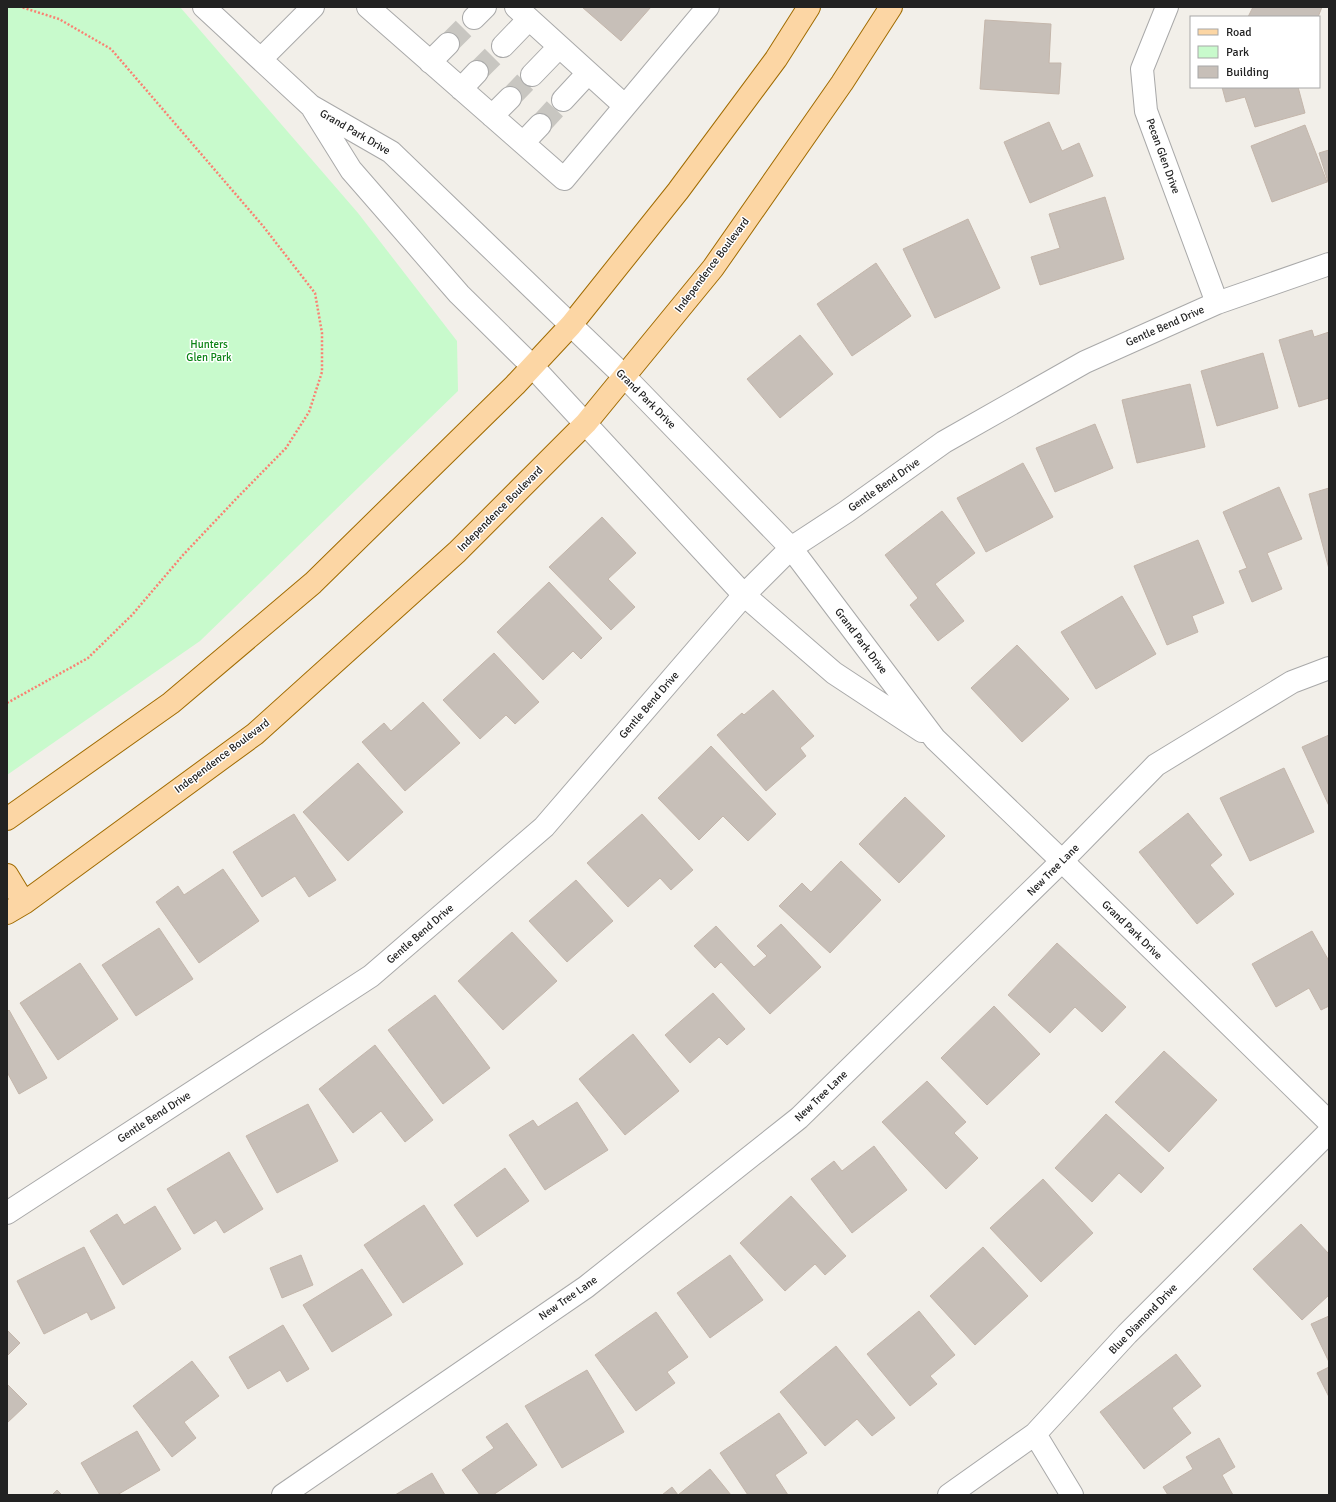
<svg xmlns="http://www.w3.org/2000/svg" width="1336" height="1502" viewBox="0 0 1336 1502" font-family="Signika,sans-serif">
	<rect width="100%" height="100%" fill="#f2efe9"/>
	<path fill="#c8facc" d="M7,7H180L358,213L457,341L458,391L200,641L7,775Z"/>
	<path fill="#c7bfb8" stroke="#c4b6ab" d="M582,7H651L621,41Z
		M1253,7H1322L1318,17H1248Z
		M985,20L1051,24L1049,63H1061L1059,94L980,89Z
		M1222,87H1298L1305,113L1255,127L1245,97L1226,102Z
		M1049,122L1062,151L1079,143L1093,176L1030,203L1004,142Z
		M1305,125L1327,182L1272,202L1251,146Z
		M1329,150V185L1319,153Z
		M1105,197L1124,259L1040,285L1031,257L1060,248L1049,214Z
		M968,219L1000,288L935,318L903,249Z
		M876,263L911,316L852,356L817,304Z
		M1312,330L1314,337L1329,332V398L1299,407L1279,340Z
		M800,335L833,374L780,418L747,379Z
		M1263,353L1278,408L1217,426L1201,371Z
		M1190,384L1205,447L1137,463L1122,400Z
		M1095,424L1113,468L1055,492L1036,448Z
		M1023,463L1053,517L986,552L957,498Z
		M1279,487L1302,539L1267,553L1282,589L1252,602L1239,571L1247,568L1223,512Z
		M1329,488V569L1309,494Z
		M942,511L975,553L935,584L964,621L938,641L910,605L918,598L885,555Z
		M602,517L636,553L608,579L635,607L611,630L549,567Z
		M1198,540L1224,603L1192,616L1198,632L1167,645L1134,566Z
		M549,582L602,638L581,659L573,651L543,680L497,632Z
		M1122,596L1156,654L1096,689L1061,632Z
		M1017,645L1069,699L1022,742L971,688Z
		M494,653L539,702L515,724L506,715L480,739L443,700Z
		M773,690L814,736L800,748L806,756L766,791L717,735L742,713L744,715Z
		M423,702L460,743L405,791L362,742L384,723L391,731Z
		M1329,735V806L1302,747Z
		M711,746L776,814L748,841L723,816L699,840L658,798Z
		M358,763L403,812L348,861L303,812Z
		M1284,768L1314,832L1250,861L1220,798Z
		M905,797L945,836L899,883L859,844Z
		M1188,813L1222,855L1210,865L1234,894L1197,924L1139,852Z
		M294,814L336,880L309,897L295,876L262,897L233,852Z
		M642,814L693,870L671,890L660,878L628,907L587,863Z
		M841,861L881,900L830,953L779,906L802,883L811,892Z
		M223,869L259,921L199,963L156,902L178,886L184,895Z
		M576,880L613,921L567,962L529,921Z
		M781,924L821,967L770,1014L721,962L715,968L694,946L716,926L754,967L767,956L757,946Z
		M159,928L193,979L136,1016L102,965Z
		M1312,931L1329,961V1006L1321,1010L1309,988L1276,1007L1252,964Z
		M512,932L557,981L503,1030L458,981Z
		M1057,943L1126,1007L1102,1032L1075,1007L1050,1033L1008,995Z
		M80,963L118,1019L58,1060L20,1003Z
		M713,993L745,1029L727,1045L719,1037L690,1063L665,1035Z
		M435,995L490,1068L443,1104L388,1030Z
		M994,1006L1040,1054L987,1105L941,1058Z
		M9,1010L47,1078L19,1094L7,1072V1012Z
		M633,1034L679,1091L625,1135L579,1079Z
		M375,1045L433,1120L405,1142L381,1111L353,1133L319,1089Z
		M1164,1051L1217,1100L1169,1152L1115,1102Z
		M927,1081L966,1122L954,1133L978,1158L946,1189L882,1122Z
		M577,1102L608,1150L545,1190L509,1135L533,1120L538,1127Z
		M308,1104L338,1161L277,1193L246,1136Z
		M1106,1114L1164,1168L1141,1193L1119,1173L1092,1202L1055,1168Z
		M874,1146L907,1190L852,1233L811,1179L834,1161L842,1171Z
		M229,1152L263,1209L224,1233L216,1220L194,1234L167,1189Z
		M505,1168L529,1201L477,1237L454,1205Z
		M1043,1179L1093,1233L1041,1282L990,1228Z
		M791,1196L846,1256L825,1275L815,1264L785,1291L740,1243Z
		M424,1205L463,1264L403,1303L364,1245Z
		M155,1206L181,1249L123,1285L90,1231L117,1214L124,1225Z
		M1301,1224L1329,1254V1295L1302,1320L1253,1269Z
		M84,1247L115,1308L91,1320L87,1312L44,1334L17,1281Z
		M983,1247L1028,1296L975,1345L930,1296Z
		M301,1255L313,1285L282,1298L270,1268Z
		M730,1255L763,1300L710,1338L677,1293Z
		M362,1269L392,1315L332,1352L303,1305Z
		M919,1311L955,1355L930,1376L937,1384L910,1406L867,1354Z
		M656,1312L688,1357L667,1372L675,1383L636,1411L595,1355Z
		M1329,1316V1362L1311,1324Z
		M283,1325L309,1369L287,1382L280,1370L248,1389L229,1357Z
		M7,1330L20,1343L7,1356Z
		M836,1346L895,1418L872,1436L857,1419L825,1446L780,1392Z
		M1176,1354L1201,1386L1172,1408L1191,1433L1144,1469L1100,1412Z
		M192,1361L219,1396L184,1422L196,1438L172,1457L133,1406Z
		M1329,1367V1397L1317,1373Z
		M587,1370L624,1432L562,1468L525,1406Z
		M7,1384L27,1404L7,1423Z
		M779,1413L807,1453L775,1475L788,1495H748L720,1453Z
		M507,1423L537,1465L493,1495H480L462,1470L494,1448L486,1437Z
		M137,1431L160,1470L117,1495H100L81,1463Z
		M1219,1438L1235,1467L1222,1475L1233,1495H1168L1163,1487L1193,1469L1186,1457Z
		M710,1469L731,1495H662L672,1487L678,1495Z
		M432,1473L445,1495H395Z
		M57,1490L62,1495H52Z"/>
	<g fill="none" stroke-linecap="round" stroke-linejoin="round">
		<path stroke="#c8c6c1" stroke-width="22" stroke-dasharray="22 11" stroke-linecap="butt" d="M448,44L474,18
			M477,72L503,46
			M510,98L532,75
			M540,125L563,100"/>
		<g stroke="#a9a9a9" stroke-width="24">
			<path id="minor" d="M204,7L311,106L391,152L625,377L791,548L935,739L1062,861L1329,1122
				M368,7L564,179L708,7
				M516,7L625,106
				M1167,7L1142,69L1146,111L1217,303
				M474,18L485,7
				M503,46L529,19
				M261,59L313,7
				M430,62L448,44
				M532,75L559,47
				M461,89L477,72
				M563,100L588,73
				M313,109L351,170L459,294L533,367L744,595L834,673L922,731
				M492,116L510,98
				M523,143L540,125
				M7,1213L371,976L544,827L744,595L791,548L846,512L944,442L1085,362L1217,303L1329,264
				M1035,1434L1072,1495
				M283,1495L586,1287L799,1118L1062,861L1156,765L1292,682L1329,668
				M949,1495L1035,1434L1127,1334L1329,1132"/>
		</g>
		<g stroke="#a06b00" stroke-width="24">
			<path id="major" d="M7,819L171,703L313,583L515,385L571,325L678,191L776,59L809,7
				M7,875L24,903
				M7,913L24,903L255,734L457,552L586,423L713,268L842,83L891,7"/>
		</g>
		<path stroke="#fa8072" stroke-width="2.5" stroke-dasharray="2 2" stroke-linecap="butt" d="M7,703L88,658L132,615L183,555L236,499L286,448L309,412L322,372V333L315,293L263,226L111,49L59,19L21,7"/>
		<use href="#minor" stroke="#fff" stroke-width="22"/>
		<use href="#major" stroke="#fcd6a4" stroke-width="22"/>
	</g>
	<g text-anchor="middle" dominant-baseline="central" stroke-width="3" stroke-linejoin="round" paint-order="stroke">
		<g font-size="11" fill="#222" stroke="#fff">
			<text transform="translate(355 132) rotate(30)">Grand Park Drive</text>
			<text transform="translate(1163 156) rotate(70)">Pecan Glen Drive</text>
			<text transform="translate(712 265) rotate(-53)">Independence Boulevard</text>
			<text transform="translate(1165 326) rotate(-24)">Gentle Bend Drive</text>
			<text transform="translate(646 399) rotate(45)">Grand Park Drive</text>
			<text transform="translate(884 485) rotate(-35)">Gentle Bend Drive</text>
			<text transform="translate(500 509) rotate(-45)">Independence Boulevard</text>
			<text transform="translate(861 641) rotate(53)">Grand Park Drive</text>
			<text transform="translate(649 705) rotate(-49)">Gentle Bend Drive</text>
			<text transform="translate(222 756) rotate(-37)">Independence Boulevard</text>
			<text transform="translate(1053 870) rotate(-45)">New Tree Lane</text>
			<text transform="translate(1132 930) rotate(44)">Grand Park Drive</text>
			<text transform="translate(420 934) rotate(-41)">Gentle Bend Drive</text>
			<text transform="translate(821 1096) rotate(-44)">New Tree Lane</text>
			<text transform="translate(154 1117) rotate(-33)">Gentle Bend Drive</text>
			<text transform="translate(568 1298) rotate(-35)">New Tree Lane</text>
			<text transform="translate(1143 1319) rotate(-46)">Blue Diamond Drive</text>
		</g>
		<g font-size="11" fill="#0c8416" stroke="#fff">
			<text x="209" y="344">Hunters<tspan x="209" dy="13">Glen Park</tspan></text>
		</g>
	</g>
	<rect width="1336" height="1502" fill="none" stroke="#222222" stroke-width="16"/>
	<rect x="1190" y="16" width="130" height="72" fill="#ffffff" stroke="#a7a7a7"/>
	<rect x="1198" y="29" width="20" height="6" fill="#fcd6a4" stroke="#a7a7a7"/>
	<text x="1226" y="36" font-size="12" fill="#222222">Road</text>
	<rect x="1198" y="46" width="20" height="12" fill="#c8facc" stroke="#a7a7a7"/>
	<text x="1226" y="56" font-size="12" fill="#222222">Park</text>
	<rect x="1198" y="66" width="20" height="12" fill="#c7bfb8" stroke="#a7a7a7"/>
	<text x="1226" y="76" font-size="12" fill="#222222">Building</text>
</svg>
